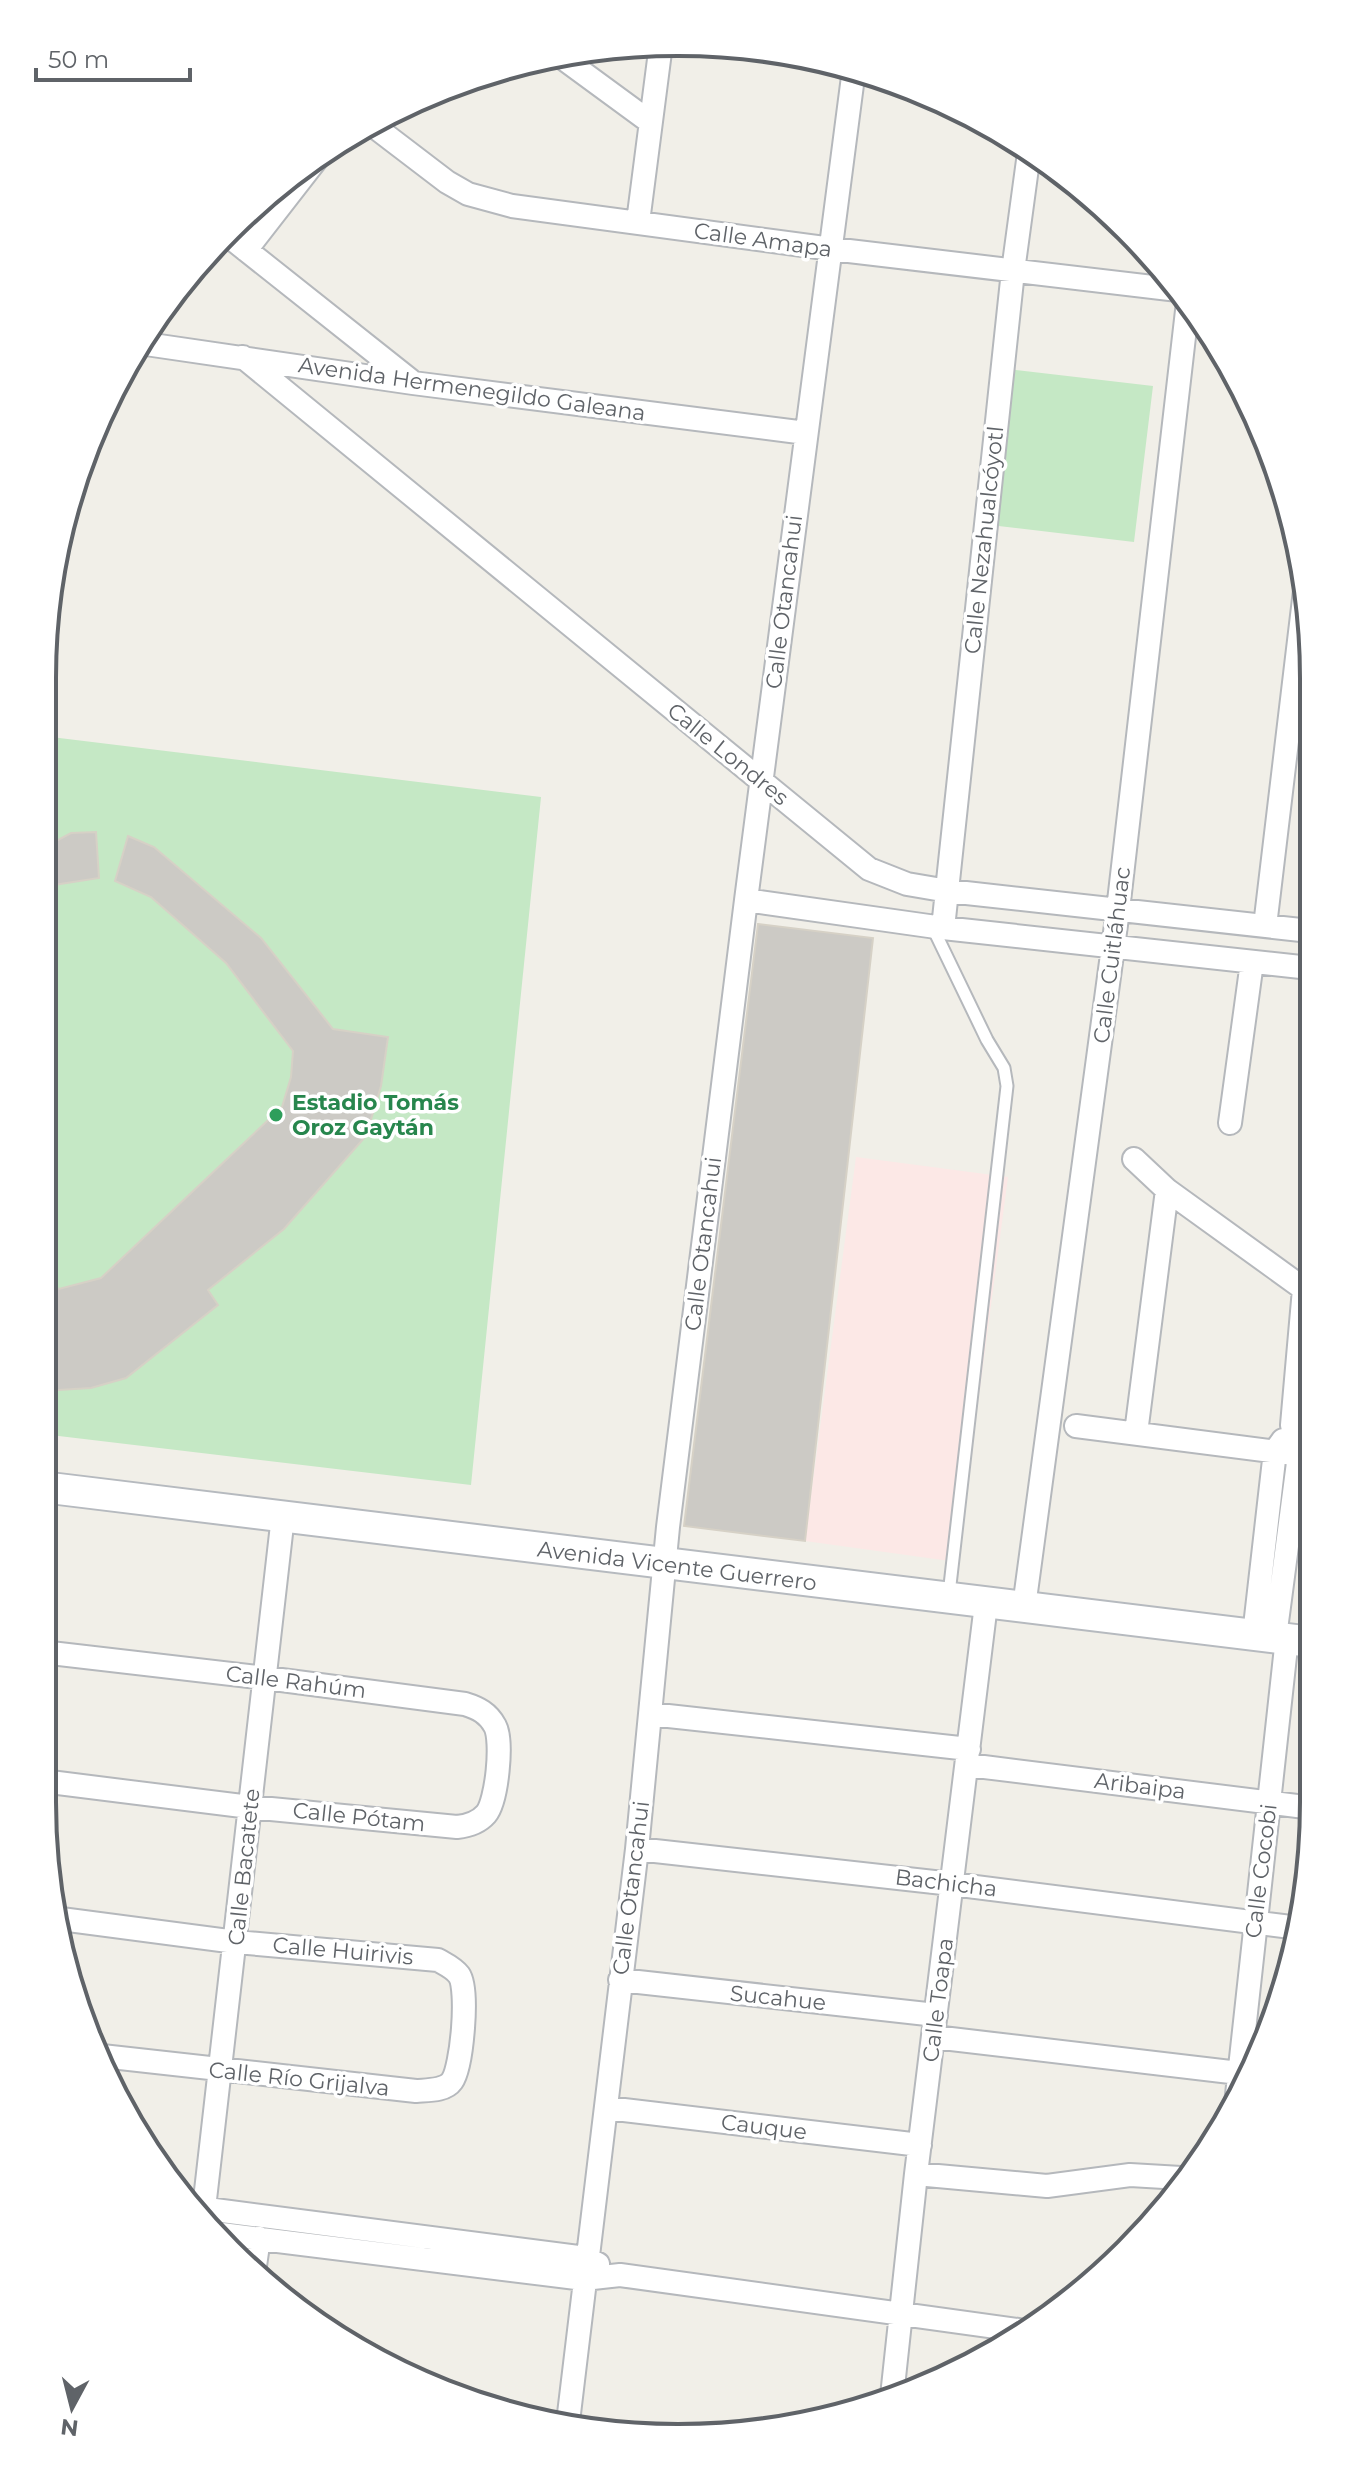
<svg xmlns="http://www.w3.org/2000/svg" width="1356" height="2480" viewBox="0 0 1356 2480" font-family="Montserrat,sans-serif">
	<rect width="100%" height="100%" fill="#f1efe8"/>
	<path fill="#fce8e6" d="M856,1157L1008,1177L957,1562L805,1541Z"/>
	<path fill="#c5e8c5" d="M1008,369L1153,386L1134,542L990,525Z
		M43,736L541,797L471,1485L42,1434Z"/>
	<path fill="#cccac5" stroke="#d6d1c6" stroke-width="2" d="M96,832L99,878L54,885L43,892V848L71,833Z
		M128,836L154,847L261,938L333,1029L388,1037L381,1086L366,1136L284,1229L208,1290L218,1305L126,1378L91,1388L42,1391L43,1279L59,1289L101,1278L282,1107L291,1077L293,1051L226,963L151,897L115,881Z
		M758,924L873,938L805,1541L684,1526Z"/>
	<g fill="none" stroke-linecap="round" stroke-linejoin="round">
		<g stroke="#b5b8bc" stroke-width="15">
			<path id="service" d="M932,926L987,1040L1004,1068L1007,1086L949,1594"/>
		</g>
		<g stroke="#b5b8bc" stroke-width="26">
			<path id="minor" d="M560,56L650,122
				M371,124L447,182L468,194L512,206L832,249L1178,290
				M638,222L661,44
				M226,234L410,380
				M246,250L319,156
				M139,343L413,383L806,433
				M243,357L869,869L907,884L948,891L1310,931
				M746,900L943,928L1310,968
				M1265,926L1306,582
				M943,928L1013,271L1029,153
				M1230,1123L1252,962
				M1134,1159L1167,1190L1311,1294
				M1076,1426L1309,1456
				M1136,1433L1167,1190
				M1024,1607L1118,910L1188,302
				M1254,1635L1275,1451L1283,1440
				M1275,1637L1299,1455L1292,1425L1304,1289
				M650,1714L969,1749
				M968,1765L1313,1808
				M42,1781L250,1807L457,1827C467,1826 479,1822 486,1814C497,1801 503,1741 495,1726C488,1713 478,1708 465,1704L266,1678L42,1652
				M637,1849L952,1884L1299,1928
				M61,1919L236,1942L438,1960C445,1964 454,1968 459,1975C469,1989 462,2067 452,2081C445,2091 428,2090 416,2091L102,2056
				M620,1980L936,2015
				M934,2037L1239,2073
				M1236,2104L1287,1638
				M607,2108L920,2145
				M916,2174L1047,2186L1130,2175L1181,2178
				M192,2207L586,2258L598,2264
				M203,2217L283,1516
				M221,2234L584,2279L620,2275L1018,2330
				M255,2266L259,2238
				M892,2396L916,2174L986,1604
				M568,2422L637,1849L668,1527L746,900L854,69"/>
		</g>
		<g stroke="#b6babf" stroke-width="34">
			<path id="secondary" d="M42,1487L1312,1642"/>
		</g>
		<use href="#service" stroke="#fff" stroke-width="11"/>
		<use href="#minor" stroke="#fff" stroke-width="22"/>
		<use href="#secondary" stroke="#fff" stroke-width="30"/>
	</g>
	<circle fill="#2e9e5b" stroke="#fff" stroke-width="3" cx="276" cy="1115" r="8"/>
	<g text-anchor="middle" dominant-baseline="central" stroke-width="7" stroke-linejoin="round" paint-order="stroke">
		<g font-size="22" fill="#5f6368" stroke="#fff">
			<text transform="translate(763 240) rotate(8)">Calle Amapa</text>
			<text transform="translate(472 389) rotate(8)">Avenida Hermenegildo Galeana</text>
			<text transform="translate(984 540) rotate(-84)">Calle Nezahualcóyotl</text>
			<text transform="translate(784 602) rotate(-83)">Calle Otancahui</text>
			<text transform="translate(728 754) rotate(39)">Calle Londres</text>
			<text transform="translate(1112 955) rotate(-83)">Calle Cuitláhuac</text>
			<text transform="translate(703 1244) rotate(-83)">Calle Otancahui</text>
			<text transform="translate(677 1566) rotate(7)">Avenida Vicente Guerrero</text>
			<text transform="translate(296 1682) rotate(7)">Calle Rahúm</text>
			<text transform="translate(1140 1786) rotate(7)">Aribaipa</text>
			<text transform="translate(359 1817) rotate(6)">Calle Pótam</text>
			<text transform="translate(244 1867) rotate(-84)">Calle Bacatete</text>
			<text transform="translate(1261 1871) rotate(-83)">Calle Cocobi</text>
			<text transform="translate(946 1883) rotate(7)">Bachicha</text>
			<text transform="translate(631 1888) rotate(-83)">Calle Otancahui</text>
			<text transform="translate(343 1951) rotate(5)">Calle Huirivis</text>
			<text transform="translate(778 1998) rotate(6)">Sucahue</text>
			<text transform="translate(938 2000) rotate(-83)">Calle Toapa</text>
			<text transform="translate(299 2079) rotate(6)">Calle Río Grijalva</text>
			<text transform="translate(764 2127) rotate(7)">Cauque</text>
		</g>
		<g font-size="22" font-weight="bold" fill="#27864d" stroke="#fff" text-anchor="start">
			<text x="292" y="1102">Estadio Tomás<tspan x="292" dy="25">Oroz Gaytán</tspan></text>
		</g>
	</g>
	<path d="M0 0H1356V2480H0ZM678 56H678A622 622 0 0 1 1300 678V1802A622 622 0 0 1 678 2424H678A622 622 0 0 1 56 1802V678A622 622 0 0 1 678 56Z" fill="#fff" fill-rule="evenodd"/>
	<path fill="none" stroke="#5f6368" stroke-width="4" d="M678 56H678A622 622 0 0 1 1300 678V1802A622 622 0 0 1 678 2424H678A622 622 0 0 1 56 1802V678A622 622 0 0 1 678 56Z"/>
	<g transform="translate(72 2408) rotate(187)" stroke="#ffffff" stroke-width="6" paint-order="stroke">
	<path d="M0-6L14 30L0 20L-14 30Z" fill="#5f6368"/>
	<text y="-12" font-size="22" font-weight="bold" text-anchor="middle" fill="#5f6368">N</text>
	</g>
	<path d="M36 68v12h154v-12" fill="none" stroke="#5f6368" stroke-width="4"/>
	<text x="48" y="68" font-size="24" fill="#5f6368" stroke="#ffffff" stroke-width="6" paint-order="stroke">50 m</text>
</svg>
